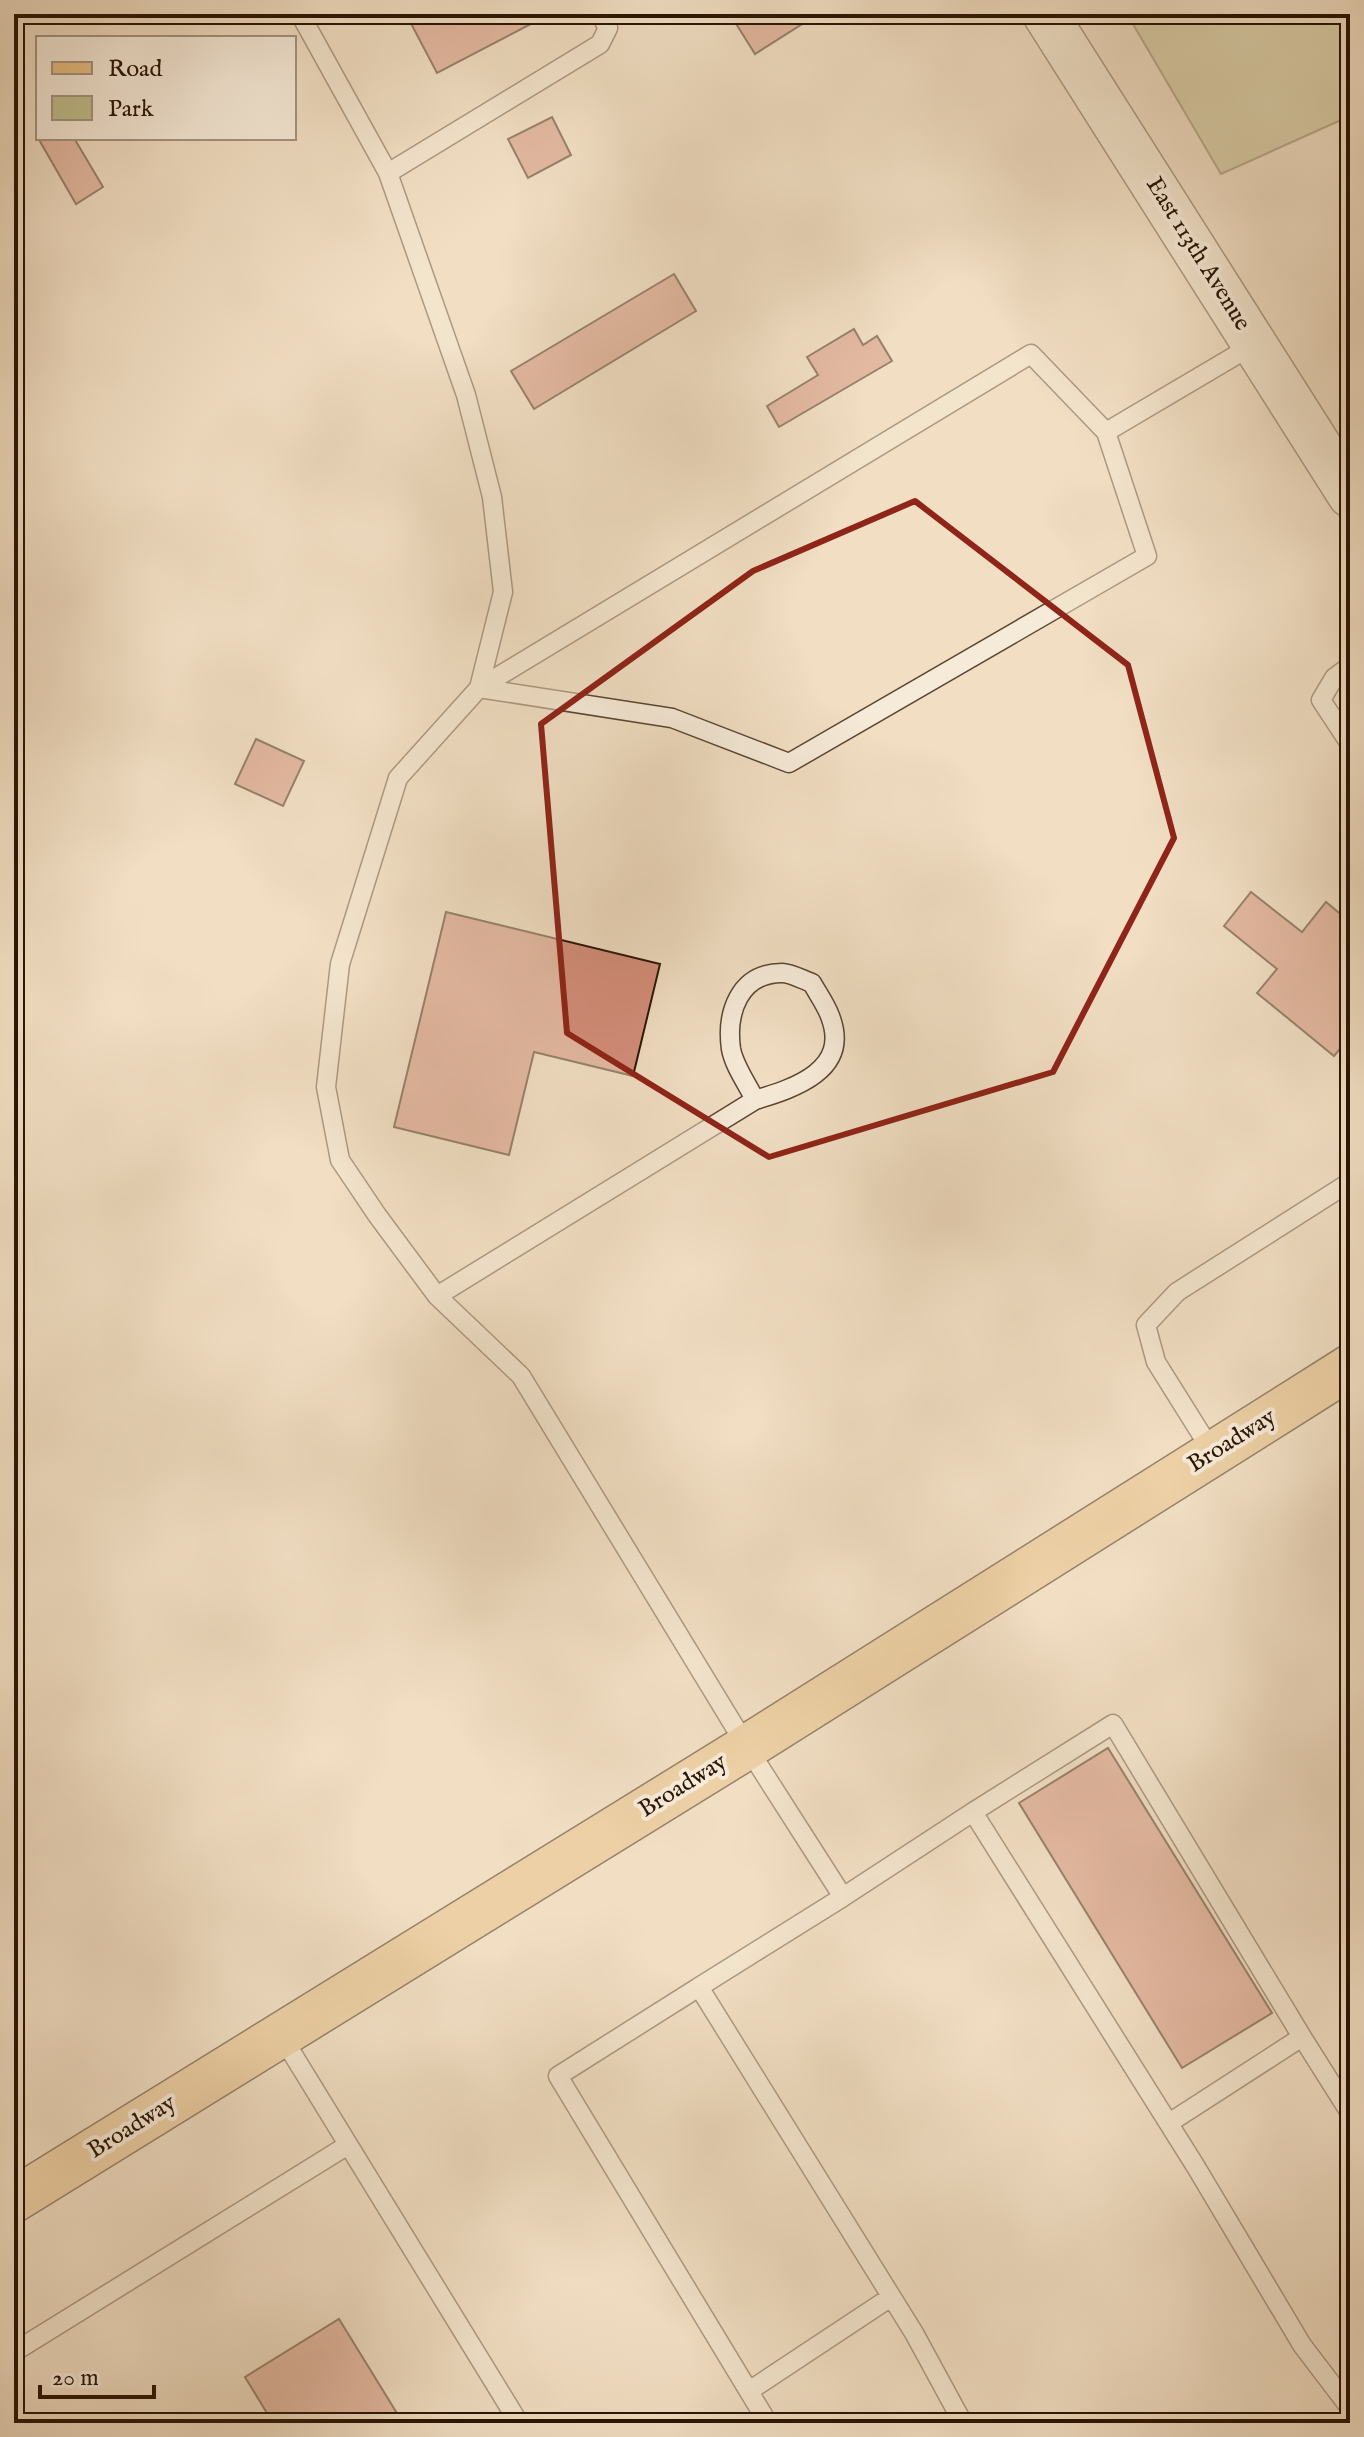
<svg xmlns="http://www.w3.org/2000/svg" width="1364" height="2437" viewBox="0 0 1364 2437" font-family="'IM FELL English',serif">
	<rect width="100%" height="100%" fill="#f1dec3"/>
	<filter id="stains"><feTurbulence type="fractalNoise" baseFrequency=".0025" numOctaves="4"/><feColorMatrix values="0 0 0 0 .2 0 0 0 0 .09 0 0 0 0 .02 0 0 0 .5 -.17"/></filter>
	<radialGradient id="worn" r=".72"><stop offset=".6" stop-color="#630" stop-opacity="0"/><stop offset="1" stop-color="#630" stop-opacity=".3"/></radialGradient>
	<path fill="#c1bf8f" stroke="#756a48" stroke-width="2" d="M1127,14H1350V116L1221,174Z"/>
	<path fill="#d48d7a" stroke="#291402" stroke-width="2" d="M406,14H550L437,73Z
		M730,14H818L755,54Z
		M552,117L571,155L528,178L508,139Z
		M38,138H74L103,187L76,204Z
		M674,274L696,311L534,409L511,371Z
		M854,329L863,345L877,336L892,361L779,427L767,406L818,375L807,357Z
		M256,739L304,761L283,806L235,784Z
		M1251,892L1302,932L1326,902L1350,922V1037L1334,1056L1257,993L1277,969L1224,926Z
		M446,912L660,964L633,1076L534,1052L509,1155L394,1127Z
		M1108,1748L1272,2013L1182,2068L1019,1803Z
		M339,2319L403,2423H273L245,2377Z"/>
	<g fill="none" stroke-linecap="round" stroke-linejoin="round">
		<g stroke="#5b4632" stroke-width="21">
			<path id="service" d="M300,14L388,173L600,44L608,28L600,14
				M388,173L466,395L492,497L503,592L479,688L672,718L789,763L1147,556L1106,432
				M1350,666L1334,678L1321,700L1350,744
				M437,1296L755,1100C795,1088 851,1070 830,1016C826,1005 818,994 812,983C803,980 791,973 782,973C739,973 726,1013 731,1049C734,1066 748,1085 755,1100
				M1213,1453L1156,1362L1146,1325L1177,1292L1350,1182
				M973,1812L1113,1724L1302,2037L1169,2123
				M843,1897L973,1812L1196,2167L1302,2345L1350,2408
				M699,1987L558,2076L768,2423
				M281,2035L519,2423
				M1302,2037L1350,2113
				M14,2352L348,2145
				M749,2391L891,2297
				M963,2423L914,2333L699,1987L843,1897L747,1747L521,1376L437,1296L377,1215L340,1160L326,1087L340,964L398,778L479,688L1031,354L1106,432L1255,344"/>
		</g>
		<g stroke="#5b4632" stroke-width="47">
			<path id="tertiary" d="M1045,14L1350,495"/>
		</g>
		<g stroke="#291402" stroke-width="47">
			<path id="primary" d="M14,2200L747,1747L1350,1367"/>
		</g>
		<use href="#service" stroke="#f6ead8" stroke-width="18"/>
		<use href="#tertiary" stroke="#f6ead8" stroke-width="44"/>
		<use href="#primary" stroke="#e8bf82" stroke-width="44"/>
	</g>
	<path d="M0 0H1364V2437H0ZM915,501L1128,665L1174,838L1053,1072L769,1157L567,1033L541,724L753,571Z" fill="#f1dec3" fill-opacity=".55" fill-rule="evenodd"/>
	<path fill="none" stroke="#8f2418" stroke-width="6" stroke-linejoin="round" d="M915,501L1128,665L1174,838L1053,1072L769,1157L567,1033L541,724L753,571Z"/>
	<g text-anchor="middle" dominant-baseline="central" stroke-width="8" stroke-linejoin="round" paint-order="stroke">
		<g font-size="24" fill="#291402" stroke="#f6ead8">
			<text transform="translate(1198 254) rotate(58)">East 113th Avenue</text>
			<text transform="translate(1232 1441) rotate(-32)">Broadway</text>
			<text transform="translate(683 1786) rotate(-32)">Broadway</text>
			<text transform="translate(132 2127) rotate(-32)">Broadway</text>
		</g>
	</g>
	<rect width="1364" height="2437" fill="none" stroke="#f1dec3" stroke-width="48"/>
	<rect x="16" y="16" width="1332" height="2405" fill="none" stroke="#291402" stroke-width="4"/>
	<rect x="24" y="24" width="1316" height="2389" fill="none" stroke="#291402" stroke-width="2"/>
	<rect x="36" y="36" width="260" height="104" fill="#f6ead8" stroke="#a49482" stroke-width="2"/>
	<rect x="52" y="62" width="40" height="12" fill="#e8bf82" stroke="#a49482" stroke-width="2"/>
	<text x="108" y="76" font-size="24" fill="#291402">Road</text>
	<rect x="52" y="96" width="40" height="24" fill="#c1bf8f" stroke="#a49482" stroke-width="2"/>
	<text x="108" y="116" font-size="24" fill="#291402">Park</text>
	<path d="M40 2385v12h114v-12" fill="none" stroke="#291402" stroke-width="4"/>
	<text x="52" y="2385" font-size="24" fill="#291402" stroke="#f6ead8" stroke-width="6" paint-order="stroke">20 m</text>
	<rect width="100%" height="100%" filter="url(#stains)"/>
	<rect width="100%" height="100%" fill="url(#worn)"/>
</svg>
